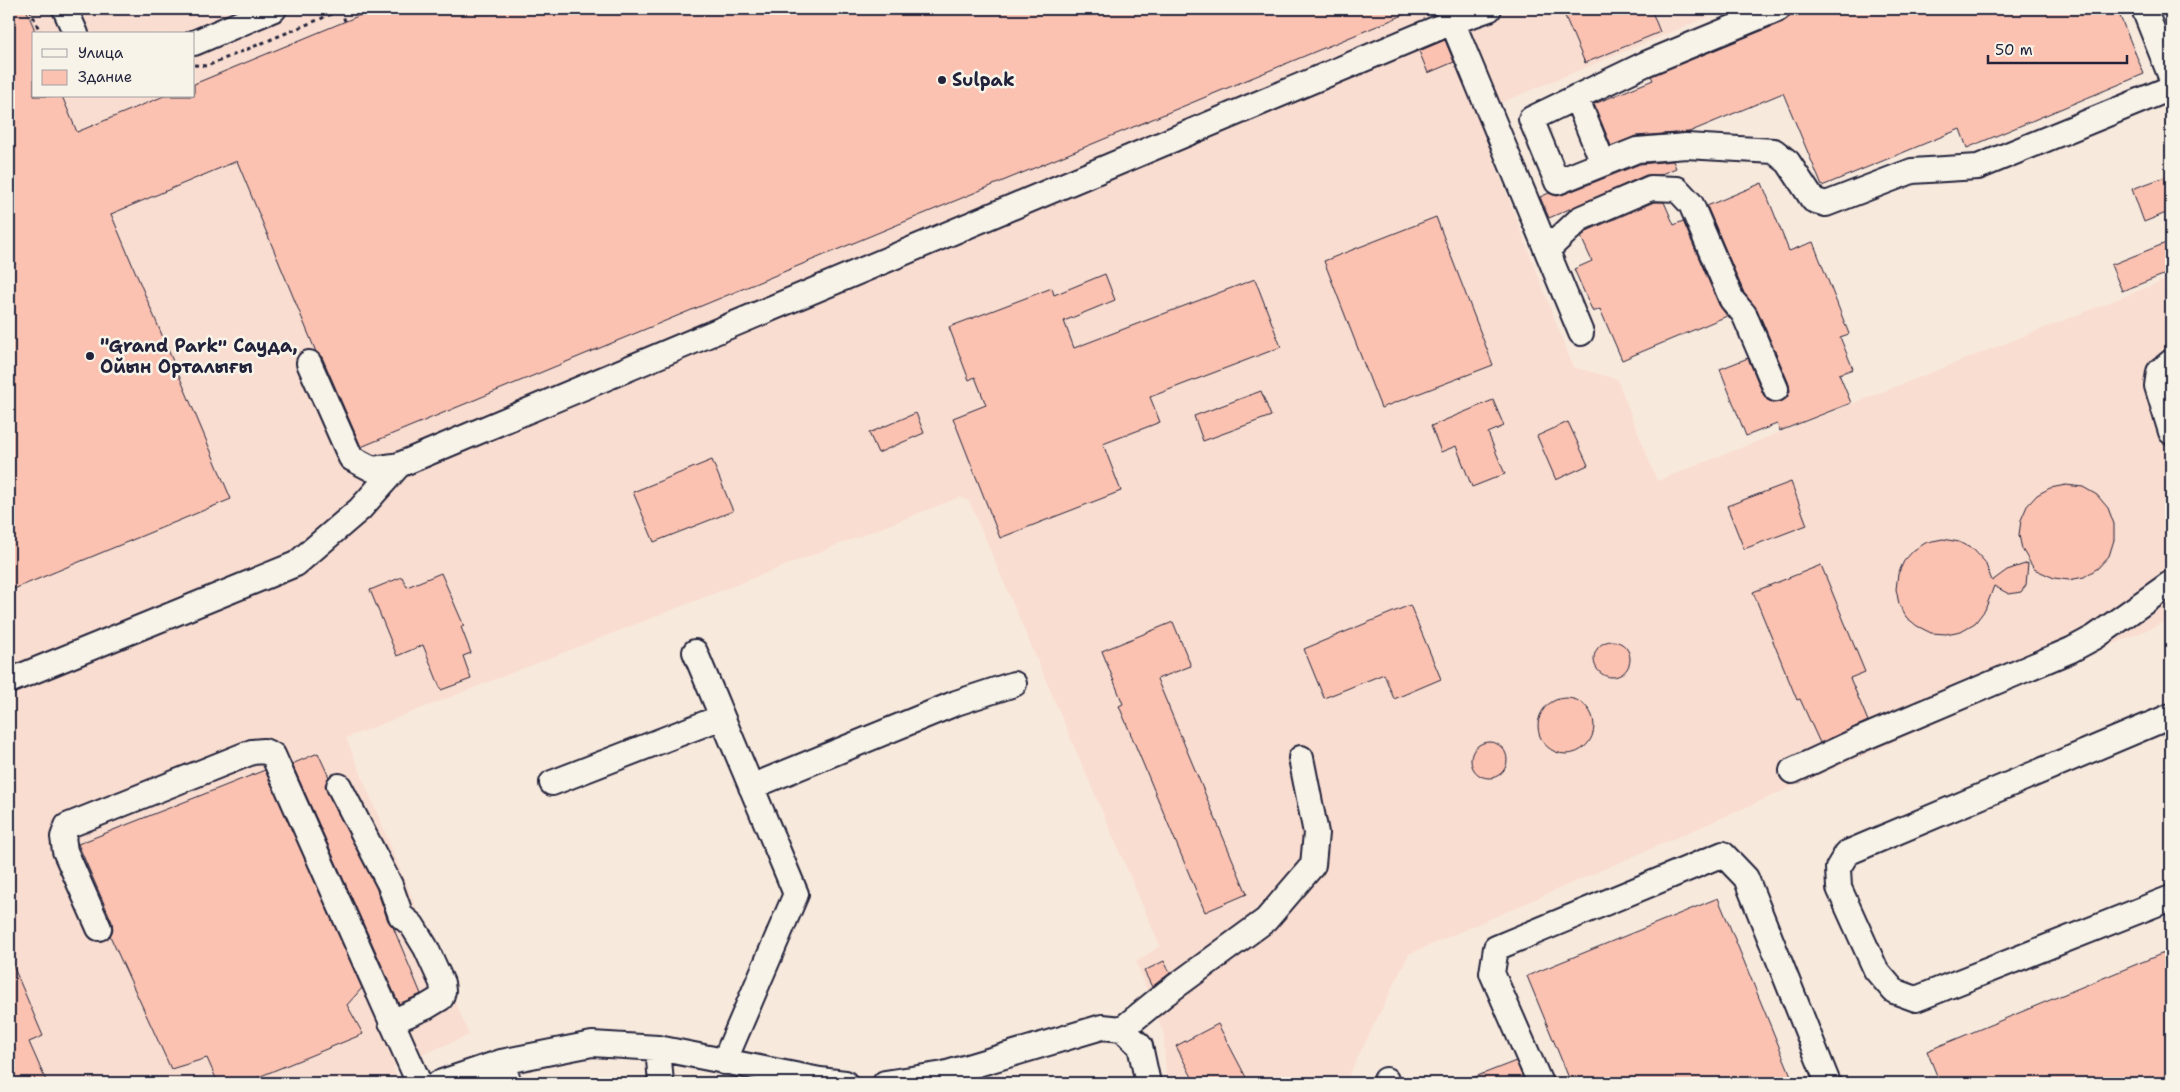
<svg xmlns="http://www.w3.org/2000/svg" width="2180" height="1092" viewBox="0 0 2180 1092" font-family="'Shantell Sans',sans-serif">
	<rect width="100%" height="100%" fill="#f8e9dd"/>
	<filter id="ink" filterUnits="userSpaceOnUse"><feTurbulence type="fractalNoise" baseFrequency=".02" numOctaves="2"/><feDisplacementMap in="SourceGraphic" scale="10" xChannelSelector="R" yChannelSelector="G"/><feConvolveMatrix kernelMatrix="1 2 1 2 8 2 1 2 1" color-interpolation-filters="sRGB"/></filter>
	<g filter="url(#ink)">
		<path fill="#f9ddd0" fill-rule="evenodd" d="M9,9H1727L1476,113L1573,367L1617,379L1657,481L2171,278V619L1772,796L1409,954L1349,1075L1352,1083H1166L1164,1035L1136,962L1160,946L969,501L960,497L346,738L469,1035L393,1067L399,1083H9ZM34,34H194V96H34Z"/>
		<path fill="#fbc2b1" stroke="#22223b" d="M9,9H26L34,28V96H62L77,132L164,96H194V84L375,9H1418L361,447L322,357L316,352L237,161L111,214L231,499L9,591Z
			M1562,9H1651L1660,32L1585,63Z
			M1802,9H2117L2144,74L1967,148L1960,129L1822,186L1783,93L1689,132L1636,136L1611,146L1594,104L1653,80L1651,76L1783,22L1791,13Z
			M1445,40L1454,62L1428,73L1419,51Z
			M1673,161L1676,168L1659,175H1646L1549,218L1540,197L1549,193L1556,196L1562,195L1640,164Z
			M2168,176L2171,184V211L2144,222L2132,189Z
			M1762,183L1789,251L1813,242L1849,334L1840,337L1853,369L1839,374L1851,403L1780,431L1777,424L1746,436L1720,369L1748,358L1763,394L1767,400L1774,403L1781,402L1787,398L1790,391L1789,384L1757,309L1744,293L1707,206Z
			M1654,202H1664L1674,225L1683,221L1719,305L1727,316L1622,360L1600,309L1593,312L1574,269L1592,261L1581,237L1589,230Z
			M1436,217L1493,365L1381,408L1324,261Z
			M2171,241V272L2122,291L2111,265Z
			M1105,274L1115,300L1064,321L1074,348L1255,279L1281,347L1150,397L1160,422L1103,444L1121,491L1000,538L953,418L986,405L975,377L969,380L949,327L1052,288L1054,295Z
			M1261,391L1271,416L1203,441L1194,416Z
			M1493,400L1504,426L1488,433L1505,474L1472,487L1456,446L1441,452L1431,426Z
			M916,413L924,433L878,453L869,433Z
			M1568,422L1588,465L1556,480L1537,436Z
			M712,460L733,511L654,542L633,492Z
			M1791,482L1807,525L1744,549L1727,506Z
			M2066,485L2083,487L2097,495L2108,508L2114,524V540L2109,556L2098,568L2084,577L2069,580L2054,578L2034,569L2022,549L2019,535L2021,520L2027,506L2037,495L2050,488Z
			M1943,539L1959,542L1974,550L1985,562L1992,581L2007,570L2028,563L2026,585L2021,592L2009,594L1994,586L1985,610L1975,623L1961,631L1946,634L1931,633L1917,626L1906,617L1899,604L1896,589L1898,574L1904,561L1914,550L1927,542Z
			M1821,565L1865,672L1850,678L1868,721L1820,743L1800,699L1797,700L1753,592Z
			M441,573L464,626L461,627L471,653L463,656L471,679L441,690L423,645L397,656L370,590L402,577L407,587Z
			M1410,605L1441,679L1394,699L1384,674L1324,698L1304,649Z
			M1173,622L1191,666L1157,679L1247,894L1205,912L1119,706L1123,704L1102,651Z
			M1594 659a18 18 0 1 1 36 0a18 18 0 1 1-36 0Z
			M1538 726a28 28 0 1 1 56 0a28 28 0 1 1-56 0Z
			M1471 760a18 18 0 1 1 36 0a18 18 0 1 1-36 0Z
			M318,753L329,777L325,785L327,792L376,887L388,921L393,927L421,994L399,1004L292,764Z
			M265,770L362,988L347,1005L363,1034L244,1083H218L207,1058L171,1069L110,936L113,930L112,922L78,844Z
			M1718,898L1794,1083H1571L1527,976Z
			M2171,950V1083H1940L1927,1051Z
			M9,956L43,1036L29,1042L47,1083H9Z
			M1164,961L1170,973L1152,987L1144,971Z
			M1218,1024L1249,1083H1195L1176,1046Z
			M1516,1061L1525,1083H1462V1082Z"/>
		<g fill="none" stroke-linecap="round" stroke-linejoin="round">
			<g stroke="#22223b" stroke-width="28">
				<path id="minor" d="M65,9L76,34
					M1447,9L1581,333
					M1778,9L1645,64L1531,119L1557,182L1637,150L1686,146L1774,151L1788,162L1813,200L1826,204L1912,171L1978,167L2171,88
					M2144,9L2171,77
					M194,43L274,9
					M1576,97L1603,163
					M1547,250L1581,218L1651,188L1677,189L1691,204L1732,300L1744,314L1776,389
					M2171,362L2159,372L2157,386L2171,432
					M309,363L351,458L372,469L399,465L1452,22L1489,9
					M695,652L796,894L724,1062
					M9,681L296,564L360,509L399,465
					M2171,716L1847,853L1838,868L1839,888L1876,970L1894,991L1916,999L2171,898
					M1792,771L1861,739L2071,650L2095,637L2171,583
					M552,783L722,717
					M339,786L390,885L401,916L412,925L426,948L442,983L443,991L441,998L426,1007L391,1022
					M751,787L956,703L1014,684
					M99,928L65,851L63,837L67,826L252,752L264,751L273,755L419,1083
					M1122,1029L1165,994L1266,920L1313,865L1316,833L1301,758
					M658,1048L661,1083
					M501,1062L509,1083
					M1386,1080L1387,1083
					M439,1083L501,1062L592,1044L658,1048L820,1080L845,1083
					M885,1083L944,1074L1102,1027L1122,1029L1140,1046L1148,1083
					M1540,1083L1492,973L1496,948L1723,854L1746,878L1828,1083"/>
			</g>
			<path stroke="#22223b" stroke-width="3" stroke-dasharray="4 4" stroke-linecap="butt" d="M30,9L41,34
				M341,10L345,21
				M194,65L207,66L344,9"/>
			<use href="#minor" stroke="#f7f3e8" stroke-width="24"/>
		</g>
	</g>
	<g fill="#22223b" stroke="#f7f3e8" stroke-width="2">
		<circle cx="942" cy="80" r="5"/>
		<circle cx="90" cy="356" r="5"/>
	</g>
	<g text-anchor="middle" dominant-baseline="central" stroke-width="5" stroke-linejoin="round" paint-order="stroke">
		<g font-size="18" font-weight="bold" fill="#22223b" stroke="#f7f3e8" text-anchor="start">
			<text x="952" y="80">Sulpak</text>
			<text x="100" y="346">"Grand Park" Сауда,<tspan x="100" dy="21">Ойын Орталығы</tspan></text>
		</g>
	</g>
	<rect width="2180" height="1092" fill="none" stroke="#f7f3e8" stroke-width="30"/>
	<rect x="15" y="15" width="2150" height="1062" fill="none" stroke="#22223b" stroke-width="2" filter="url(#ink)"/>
	<rect x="32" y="32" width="162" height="65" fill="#f7f3e8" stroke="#a29fa3"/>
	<rect x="42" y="49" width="25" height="8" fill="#f7f3e8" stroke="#a29fa3"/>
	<text x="78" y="58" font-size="15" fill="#22223b">Улица</text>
	<rect x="42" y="70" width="25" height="15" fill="#fbc2b1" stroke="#a29fa3"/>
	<text x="78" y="82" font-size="15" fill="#22223b">Здание</text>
	<path d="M1988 55v8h139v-8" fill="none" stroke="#22223b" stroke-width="2.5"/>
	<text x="1995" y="55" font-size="15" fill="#22223b" stroke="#f7f3e8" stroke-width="4" paint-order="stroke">50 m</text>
</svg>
